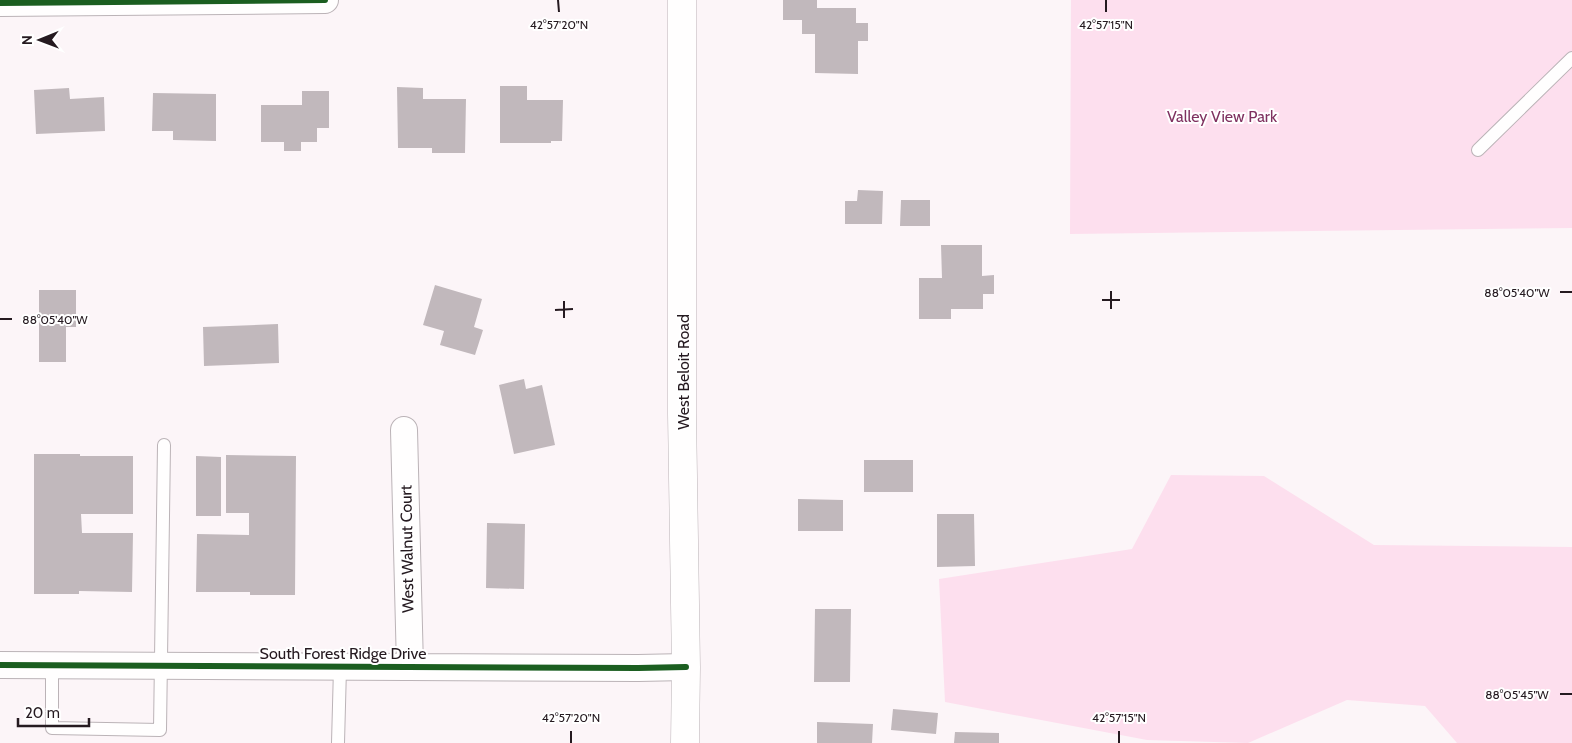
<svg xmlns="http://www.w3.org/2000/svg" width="1572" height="743" viewBox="0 0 1572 743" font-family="Cabin,sans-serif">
	<rect width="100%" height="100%" fill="#fcf5f8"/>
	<path fill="#fddfee" d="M1071,0H1572V228L1070,234Z
		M1171,475L1264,476L1374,545L1572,547V743H1457L1425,706L1347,700L1248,743L1147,740L945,702L939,579L1132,549Z"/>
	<path fill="#c1b8bc" d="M783,0H817V8H856V23H868V41H858V74L815,73V34H802V20H783Z
		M500,86H527V100H563L562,141H551V143H500Z
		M397,87L423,88V99H466L465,153H432V148H398Z
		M69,88L70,99L104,97L105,131L36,134L34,90Z
		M302,91H329V128H317V142H301V151H284V142H261V105H302Z
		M153,93L216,94V141L173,140V131H152Z
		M858,190L883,191L882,224H845V201H857Z
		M901,200H930V226H900Z
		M941,245H982V276L994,275V294H983V309H951V319H919V278H942Z
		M435,285L482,299L474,327L483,330L475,355L440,345L444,331L423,325Z
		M39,290H76V327H66V362H39Z
		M278,324L279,363L204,366L203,327Z
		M524,379L526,389L542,385L555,445L514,454L499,385Z
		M34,454H80V456H133V514H81L82,533H133L132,592L79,591V594H34Z
		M226,455L296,456L295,595H250V592H196L197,534L249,535V513H226Z
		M196,456L221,457V516H196Z
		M864,460H913V492H864Z
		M798,499L843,500V531H798Z
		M937,514H974L975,566L937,567Z
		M487,523L525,524L524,589L486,588Z
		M815,609H851L850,682H814Z
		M893,709L938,713L936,734L891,730Z
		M817,722L873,724L872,743H817Z
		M955,732L999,733V743H954Z"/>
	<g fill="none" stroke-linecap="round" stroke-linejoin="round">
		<g stroke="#bbb3b7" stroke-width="14">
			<path id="service" d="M1478,150L1572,58
				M52,666V728L160,730L164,445
				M338,743L340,668"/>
		</g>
		<g stroke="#bbb3b7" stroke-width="28">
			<path id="minor" d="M0,3L325,0
				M404,430L410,667
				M0,665L638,668L686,667"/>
		</g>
		<g stroke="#bbb3b7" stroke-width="29">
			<path id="secondary" d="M682,0V414L686,667L685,743"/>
		</g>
		<use href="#service" stroke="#fffefe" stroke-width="12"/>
		<use href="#minor" stroke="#fffefe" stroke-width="26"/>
		<use href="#secondary" stroke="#fffefe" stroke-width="28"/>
		<g stroke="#fff" stroke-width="9">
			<path id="cycleway" d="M0,3L325,0
				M0,665L638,668L686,667"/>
		</g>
		<use href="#cycleway" stroke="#1b5e20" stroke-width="6"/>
	</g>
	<path fill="none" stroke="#251a20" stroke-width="2" d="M558,0L559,12M1106,0V12M1111,291V309M1560,292H1572M1102,300H1120M564,301V318M555,310L573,309M0,319H12M1560,694H1572M571,731V743M1119,731V743"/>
	<g text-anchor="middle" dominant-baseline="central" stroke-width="4" stroke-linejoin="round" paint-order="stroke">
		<g font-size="16" fill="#7f3160" stroke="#fff">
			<text x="1222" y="116">Valley View Park</text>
		</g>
		<g font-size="16" fill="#251a20" stroke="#fff">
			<text transform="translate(683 372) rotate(-90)">West Beloit Road</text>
			<text transform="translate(407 549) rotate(-91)">West Walnut Court</text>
			<text x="343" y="653">South Forest Ridge Drive</text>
		</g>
	</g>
	<g font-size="12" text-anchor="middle" fill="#251a20" stroke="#fff" stroke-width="4" stroke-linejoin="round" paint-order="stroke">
		<text x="559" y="29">42°57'20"N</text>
		<text x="1106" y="29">42°57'15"N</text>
		<text x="1517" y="297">88°05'40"W</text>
		<text x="55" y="324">88°05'40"W</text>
		<text x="1517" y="699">88°05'45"W</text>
		<text x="571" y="722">42°57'20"N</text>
		<text x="1119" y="722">42°57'15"N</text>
	</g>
	<g transform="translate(40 40) rotate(269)" stroke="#ffffff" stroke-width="4" paint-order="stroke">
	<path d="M0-4L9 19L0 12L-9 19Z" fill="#251a20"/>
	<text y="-8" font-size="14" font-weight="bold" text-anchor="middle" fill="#251a20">N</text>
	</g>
	<path d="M18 718v8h71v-8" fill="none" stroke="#251a20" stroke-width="2.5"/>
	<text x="25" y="718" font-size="15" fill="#251a20" stroke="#ffffff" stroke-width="4" paint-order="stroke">20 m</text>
</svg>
